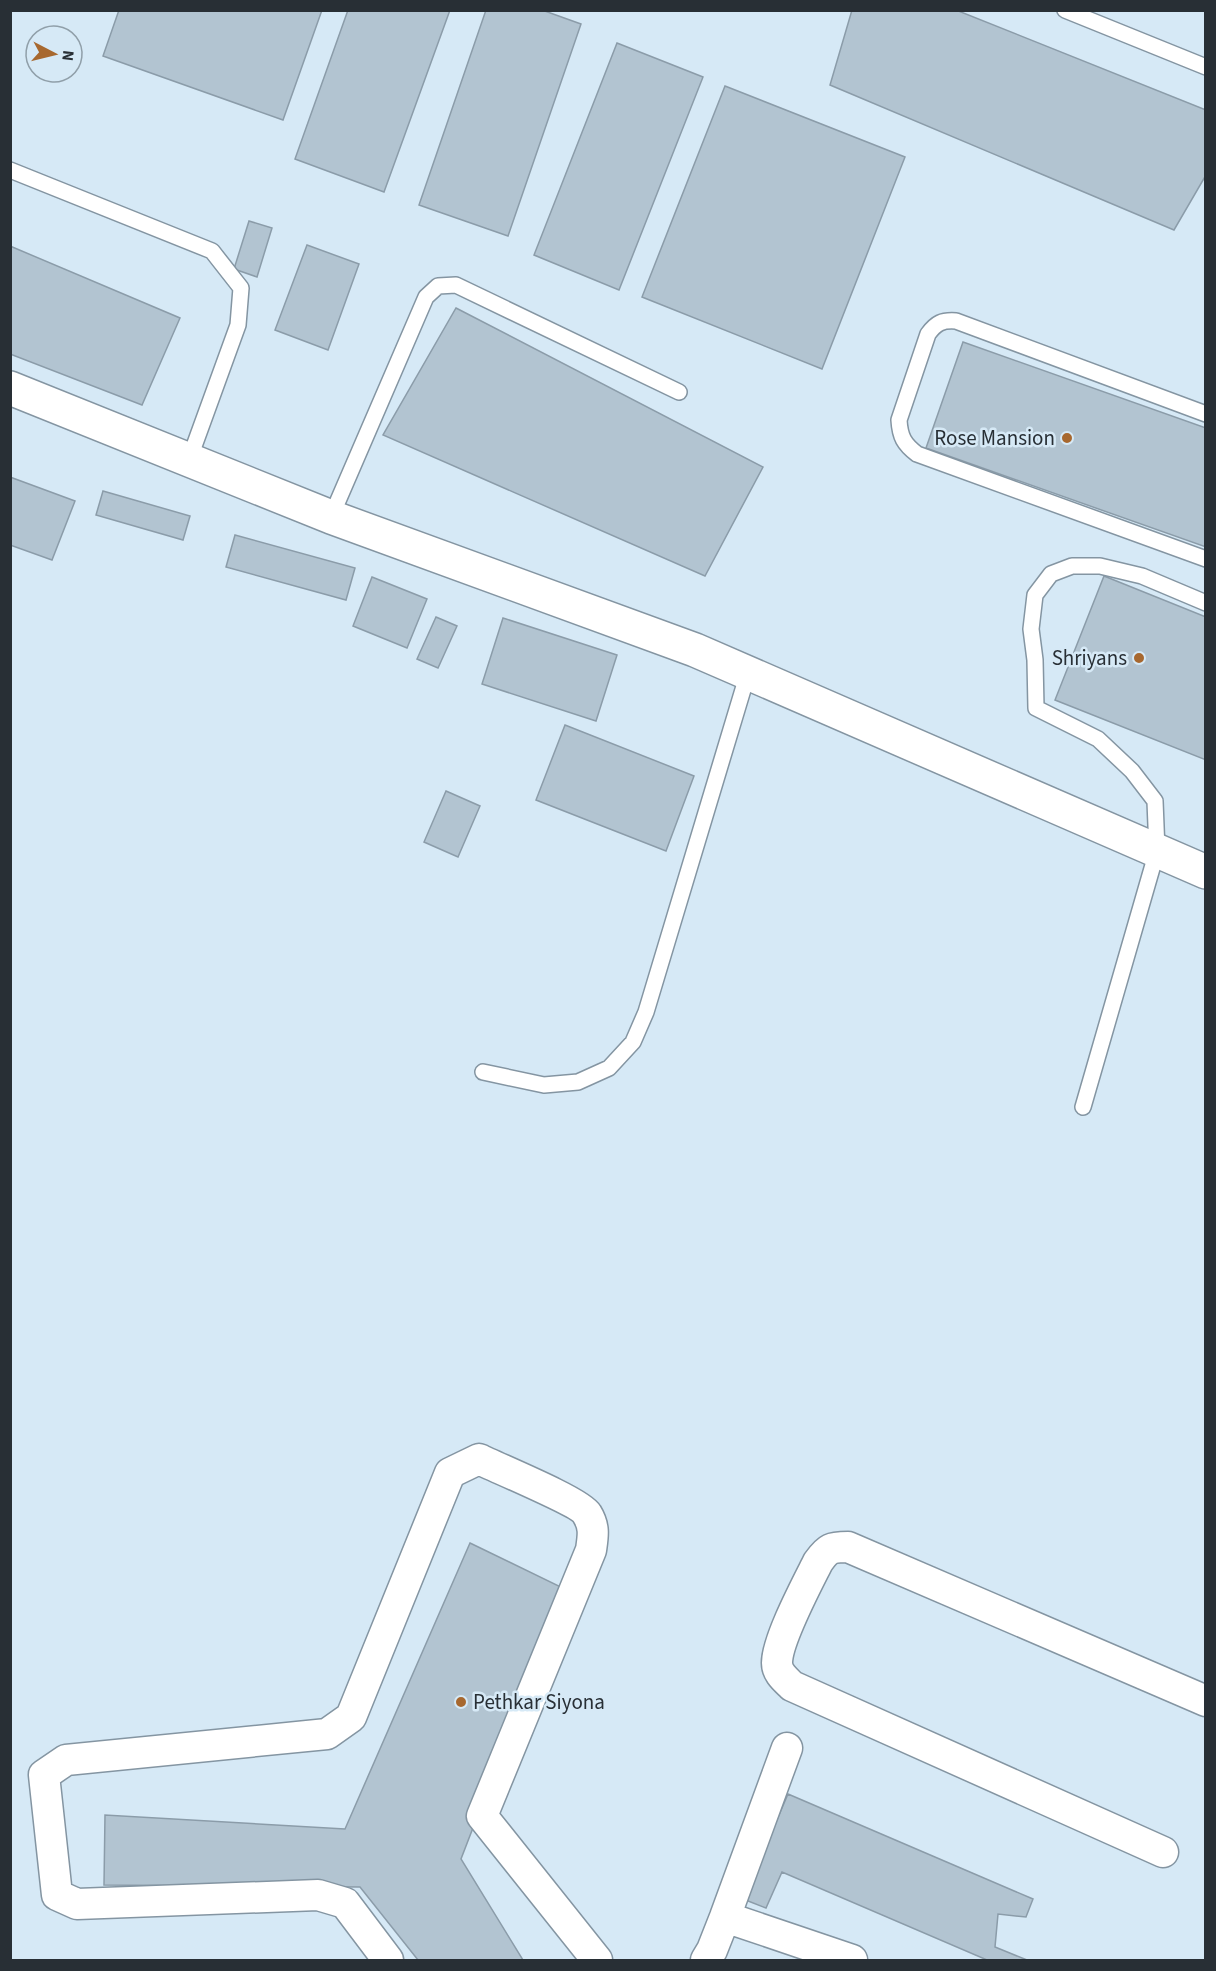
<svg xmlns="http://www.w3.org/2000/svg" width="1216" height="1971" viewBox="0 0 1216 1971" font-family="'Source Sans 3',sans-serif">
	<rect width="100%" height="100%" fill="#d6e9f6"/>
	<path fill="#b2c4d1" stroke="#8b9ca9" stroke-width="1.5" d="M119,10H322L283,120L103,56Z
		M348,10H450L384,192L295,159Z
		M486,10H542L581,24L508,236L419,205Z
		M852,10H956L1206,110V175L1174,230L830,85Z
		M617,43L703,77L619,290L534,255Z
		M725,86L905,157L822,369L642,297Z
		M249,221L272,228L257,277L234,269Z
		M307,245L359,264L328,350L275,330Z
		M10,246L180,318L142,405L10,354Z
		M456,308L763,467L705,576L383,435Z
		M963,342L1206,428V547L926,448Z
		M10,477L75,501L52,560L10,545Z
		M103,491L190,516L183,540L96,515Z
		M235,535L355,568L346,600L226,567Z
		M1104,576L1206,617V760L1055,700Z
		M372,577L427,599L407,648L353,626Z
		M436,617L457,626L438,668L417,659Z
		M503,618L617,655L596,721L482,684Z
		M565,725L694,776L666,851L536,800Z
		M446,791L480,806L458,857L424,842Z
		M470,1543L565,1589L461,1859L523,1960H418L360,1887L104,1885L105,1815L345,1829Z
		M788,1794L1033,1899L1026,1917L998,1914L995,1947L1027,1960H987L782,1872L766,1908L743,1899Z"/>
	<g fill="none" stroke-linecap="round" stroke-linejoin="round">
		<g stroke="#8495a2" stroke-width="18">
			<path id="lane" d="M1065,10L1206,67
				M10,170L212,251L241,288L238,325L189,460
				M1206,414L956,321C942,320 936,323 928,334L899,420C900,437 904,444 917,454L1206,559
				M331,517L426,297L438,286L456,285L679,392
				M483,1072L544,1085L578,1082L609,1068L633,1042L646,1012L748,673
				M1083,1107L1157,851L1155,801L1132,771L1098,739L1036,708L1035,660L1031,629L1035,595L1051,574L1072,566H1100L1142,576L1206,603"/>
		</g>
		<g stroke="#8495a2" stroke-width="33">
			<path id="street" d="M1163,1852L792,1686C785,1679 777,1673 777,1663C777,1640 807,1584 818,1562C828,1548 831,1547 848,1547L1206,1701
				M725,1917L852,1960
				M388,1960L345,1903L318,1895L77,1904L57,1895L44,1775L66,1760L327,1734L351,1717L450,1473L479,1459C497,1468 580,1502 587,1514C595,1527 593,1536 591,1550L482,1816L597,1960
				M706,1960L712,1950L725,1917L787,1748"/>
		</g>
		<g stroke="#8495a2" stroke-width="36">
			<path id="secondary" d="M10,388L331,517L695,650L1206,872"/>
		</g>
		<use href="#lane" stroke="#fff" stroke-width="15"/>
		<use href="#street" stroke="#fff" stroke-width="30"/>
		<use href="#secondary" stroke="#fff" stroke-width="33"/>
	</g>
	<g fill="#a7682f" stroke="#d6e9f6" stroke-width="2">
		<circle cx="1067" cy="438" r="6"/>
		<circle cx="1139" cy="658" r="6"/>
		<circle cx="461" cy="1702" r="6"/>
	</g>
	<g text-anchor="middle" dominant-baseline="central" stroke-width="5" stroke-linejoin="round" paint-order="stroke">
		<g font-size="21" fill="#282f35" stroke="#d6e9f6" text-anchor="end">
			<text x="1055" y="438">Rose Mansion</text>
			<text x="1127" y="658">Shriyans</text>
			<text x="473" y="1702" text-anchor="start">Pethkar Siyona</text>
		</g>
	</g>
	<rect width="1216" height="1971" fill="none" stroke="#282f35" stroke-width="24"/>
	<g transform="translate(54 54) rotate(97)"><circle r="28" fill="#d6e9f6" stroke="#909fa9" stroke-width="1.5"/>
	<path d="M0-4.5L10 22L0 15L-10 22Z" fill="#a7682f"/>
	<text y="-9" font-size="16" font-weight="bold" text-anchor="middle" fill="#282f35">N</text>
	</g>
</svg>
